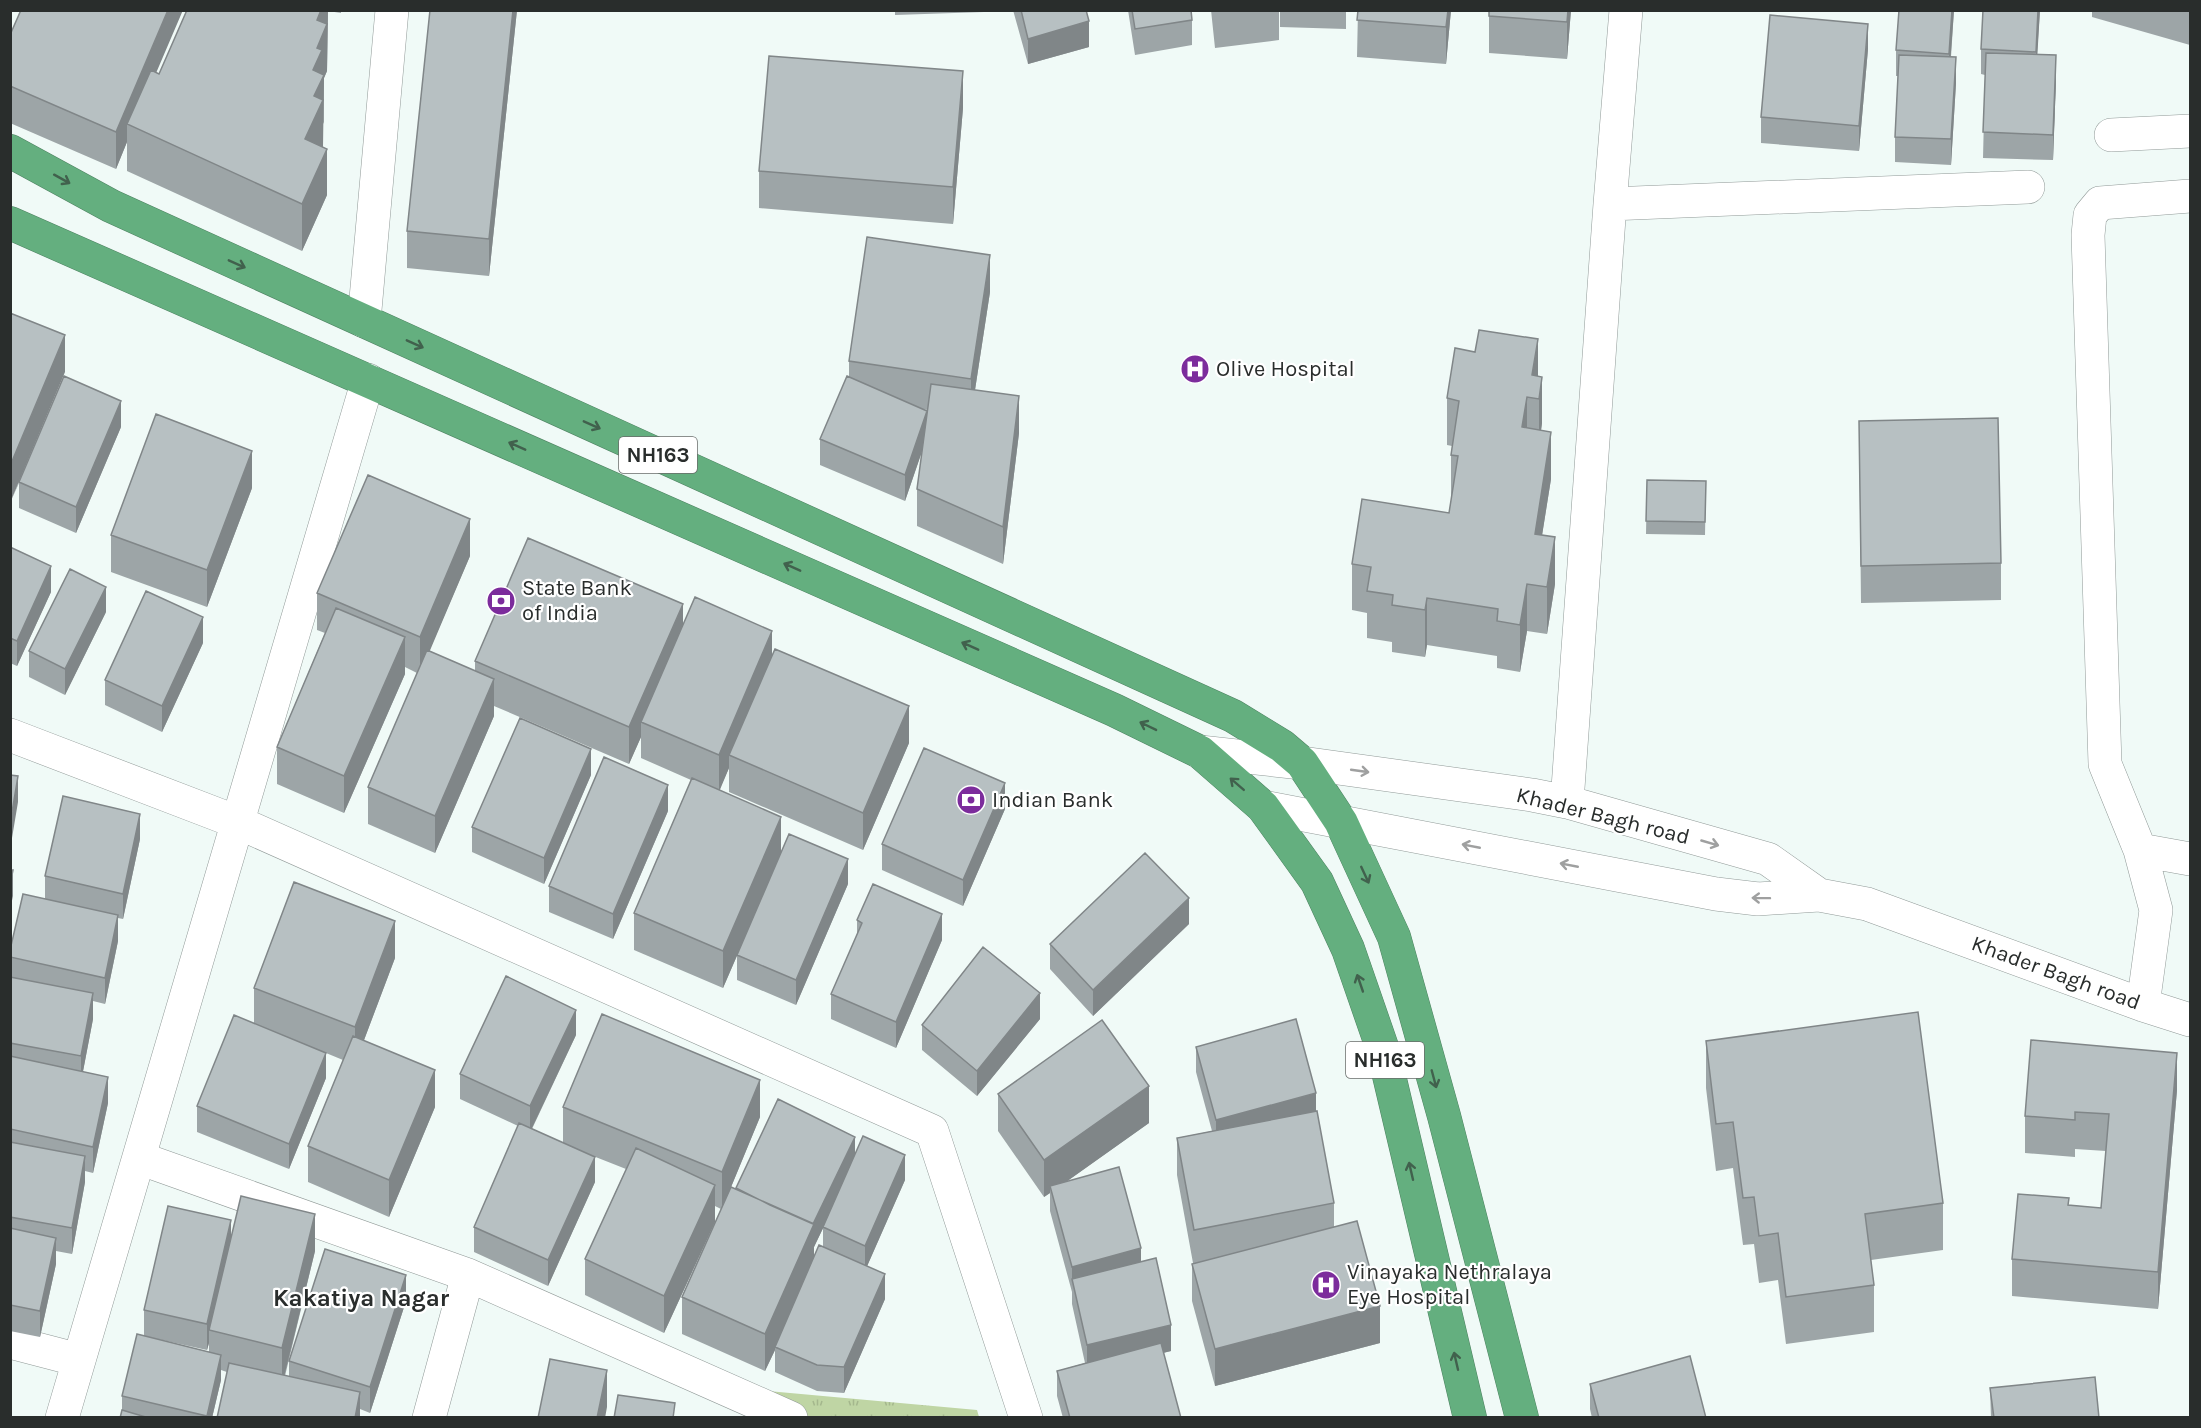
<svg xmlns="http://www.w3.org/2000/svg" width="2201" height="1428" viewBox="0 0 2201 1428" font-family="Karla,sans-serif">
	<defs>
		<pattern id="grass-tufts" width="24" height="20" patternUnits="userSpaceOnUse" patternTransform="scale(1.5)"><rect width="24" height="20" fill="#bfd5a4"/><path d="M3 7l-1-3M5 7V3M7 7l1-3M15 17l-1-3M17 17v-4M19 17l1-3" fill="none" stroke="#a4b78d"/></pattern>
	</defs>
	<rect width="100%" height="100%" fill="#f0faf7"/>
	<path fill="url(#grass-tufts)" d="M768,1391L977,1410L979,1417L763,1418Z"/>
	<g fill="none" stroke-linecap="round" stroke-linejoin="round">
		<g stroke="#919a98" stroke-width="34">
			<path id="minor" d="M2111,135L2190,131
				M1610,204L2028,187
				M364,321L392,10
				M10,735L237,822L932,1131L1026,1418
				M1200,752L1302,763L1532,795L1567,802L1768,859L1819,895
				M1567,802L1610,204L1626,10
				M1263,807L1716,894L1758,899L1819,895L1867,904L2143,1005L2190,1020
				M2140,850L2190,859
				M2143,1005L2156,910L2140,850L2105,764L2088,235L2090,215L2100,203L2190,196
				M139,1158L468,1275L791,1418
				M10,1342L79,1360
				M62,1418L368,380
				M429,1418L468,1275"/>
		</g>
		<g stroke="#4f8262" stroke-width="34">
			<path id="highway" d="M10,151L111,206L1233,716L1282,746L1302,763L1341,822L1394,937L1444,1116L1522,1418
				M10,223L1114,710L1200,752L1263,807L1317,882L1348,949L1383,1050L1470,1418"/>
		</g>
		<use href="#minor" stroke="#fff" stroke-width="33"/>
		<use href="#highway" stroke="#64af7f" stroke-width="33"/>
	</g>
	<path fill="#9da5a7" fill-rule="evenodd" d="M187,10H341V13L328,11L327,71L324,78V122L323,124V147L327,195L302,251L127,171V142L116,169L10,123V35L159,74Z
		M430,10H517L489,276L407,268V231Z
		M895,10H984V12L895,15Z
		M1013,10H1086L1089,47L1028,64Z
		M1128,10H1191L1192,20V45L1135,55Z
		M1211,10H1279V40L1215,48Z
		M1280,10H1346V29L1280,27Z
		M1358,10H1451L1446,64L1357,57Z
		M1571,10L1567,59L1489,53V16Z
		M1899,10H1954L1951,57L1956,83L1951,165L1895,162V137L1898,76H1896V50Z
		M2040,10L2037,54L2056,80L2053,160L1983,158L1985,75L1981,74V49Z
		M2092,10H2190V45L2092,17Z
		M1868,49L1859,151L1761,143V117Z
		M963,108L953,224L759,208V171Z
		M990,292L975,390L1019,433L1003,564L917,526V489L923,448L905,501L820,465V439L849,376V361ZM922,409L928,410L927,419Z
		M65,372L30,456L121,427L76,533L19,508V483L10,503Z
		M1538,376L1542,423L1541,430L1551,479L1542,535L1555,584L1547,634L1527,631L1520,672L1497,668V656L1427,645L1425,657L1392,652V642L1367,638V613L1352,610V564L1449,513L1451,501V455L1452,446L1447,445V398Z
		M1859,421L2001,563V600L1861,603Z
		M1647,480L1706,481L1705,535L1646,534Z
		M252,488L207,607L111,572V535Z
		M10,547L51,592L17,666L10,663Z
		M470,556L429,651L475,671V661L683,625L772,656L909,743L863,850L729,792V768L719,790L781,854L723,988L634,950V913L691,780L641,758V737L629,764L494,706V716L435,853L368,824V787L417,673L405,667V674L344,813L277,784V747L325,633L317,630V593Z
		M106,612L65,695L29,677V651Z
		M203,643L162,732L105,705V680Z
		M591,775L544,884L472,852V827Z
		M1005,809L963,906L882,870V844Z
		M668,811L613,939L549,912V886Z
		M140,839L123,919L118,918V941L105,1004L93,1001V1019L83,1071L108,1103L93,1173L85,1171V1182L72,1254L56,1251V1264L40,1337L10,1331V950L45,899V876Z
		M848,884L796,1005L737,980V955Z
		M857,920L942,940L896,1048L831,1019V994L857,935Z
		M1189,924L1093,1016L1050,969V944Z
		M395,958L364,1040L435,1107L389,1217L308,1182V1146L343,1060L326,1053V1078L289,1169L197,1132V1106L254,1023V988Z
		M1040,1019L977,1096L922,1050V1025Z
		M576,1035L532,1129L563,1143V1107L760,1117L731,1187L736,1190V1188L855,1155L905,1180L867,1266L885,1299L844,1393L817,1391L775,1372V1350L765,1371L682,1334V1297L721,1209L715,1206V1222L664,1333L585,1295V1259L626,1169L588,1154L595,1182L548,1286L474,1252V1227L518,1126L460,1099V1074ZM823,1228V1247L814,1257V1247Z
		M1706,1041L1943,1203V1250L1871,1260L1874,1285V1332L1786,1344L1778,1280L1759,1283L1754,1244L1743,1245L1733,1168L1716,1171L1706,1088Z
		M1196,1047L1316,1111L1334,1203V1227L1380,1343L1215,1386L1192,1301V1264L1193,1263L1177,1175V1138L1212,1131L1196,1072Z
		M2177,1090L2158,1309L2012,1296V1259L2069,1205L2101,1208L2106,1151L2075,1149V1157L2025,1153V1116Z
		M998,1094L1149,1123L1067,1181L1141,1262L1171,1351L1163,1353L1181,1418H1063L1057,1396V1371L1085,1363L1072,1304V1292L1050,1211V1193L1044,1197L998,1131Z
		M231,1236L315,1251L285,1376L289,1377V1361L406,1301L370,1413L360,1409V1418L221,1370V1380L212,1418H120L122,1410V1396L209,1352V1343L207,1350L144,1336V1310Z
		M1590,1384L1706,1418H1592L1590,1409Z
		M1990,1388L2099,1418H1991Z"/>
	<path fill="#808688" d="M168,10H183L133,127L127,124V142L116,169V132Z
		M321,10H328L327,71L324,78L323,147L305,139L313,70L317,20Z
		M513,10H517L489,276V239Z
		M1448,10H1451L1446,64V27Z
		M1568,10H1571L1567,59V22Z
		M1952,10H1954L1949,79V54Z
		M2038,10H2040L2036,78V52Z
		M1089,21V47L1028,64V39Z
		M1868,24V49L1859,151V126Z
		M2056,55V80L2053,160V135Z
		M1956,57V83L1951,165V139Z
		M963,71V108L953,224V187Z
		M327,149V195L302,251V204Z
		M990,255V292L971,416V379Z
		M65,335V372L10,503V466Z
		M1538,339V386L1532,375Z
		M1542,377V423L1539,446V399Z
		M1019,396V433L1003,564V527Z
		M1527,397V443L1522,427Z
		M121,401V427L76,533V507Z
		M927,411V437L905,501V475Z
		M1551,432V479L1535,580V534Z
		M252,451V488L207,607V570Z
		M470,519V556L420,674V637Z
		M1555,537V584L1547,634V587Z
		M51,566V592L17,666V641Z
		M1527,584V631L1520,672V625Z
		M106,587V612L65,695V669Z
		M1427,598V645L1425,657V610Z
		M683,604V641L641,722V737L629,764V727Z
		M203,617V643L162,732V706Z
		M772,631V668L729,755V768L719,792V755Z
		M405,637V674L344,813V776Z
		M494,679V716L435,853V816Z
		M909,706V743L863,850V813Z
		M591,749V775L544,884V858Z
		M18,776V802L10,850V824Z
		M1005,783V809L963,906V880Z
		M668,785V811L613,939V914Z
		M140,814V839L123,919V894Z
		M781,817V854L723,988V951Z
		M848,859V884L796,1005V980Z
		M13,870V896L10,910V885Z
		M1189,898V924L1093,1016V990Z
		M942,914V940L896,1048V1022Z
		M118,915V941L105,1004V978Z
		M395,921V958L355,1064V1027Z
		M93,993V1019L81,1082V1056Z
		M1040,993V1019L977,1096V1071Z
		M576,1010V1035L530,1132V1106Z
		M326,1053V1078L289,1169V1144Z
		M2177,1053V1090L2158,1309V1272Z
		M435,1070V1107L389,1217V1180Z
		M108,1077V1103L93,1173V1147Z
		M760,1080V1117L722,1209V1172Z
		M1149,1086V1123L1052,1192L1050,1186V1193L1044,1197V1160Z
		M1316,1093V1119L1216,1146V1120Z
		M855,1137V1162L814,1247V1261L775,1347V1350L765,1371V1334L812,1225Z
		M905,1155V1180L865,1271V1246Z
		M85,1156V1182L72,1254V1228Z
		M595,1157V1182L548,1286V1260Z
		M715,1185V1222L664,1333V1296Z
		M315,1214V1251L282,1385V1348Z
		M231,1220V1246L209,1330V1343L207,1350V1324Z
		M56,1238V1264L40,1337V1311Z
		M1141,1248V1274L1072,1279V1267Z
		M885,1274V1299L844,1393V1367Z
		M406,1275V1301L370,1413V1387Z
		M1380,1306V1343L1215,1386V1349Z
		M1171,1325V1351L1087,1371V1345Z
		M221,1355V1380L212,1418H207Z
		M607,1370V1407L605,1418H597Z
		M360,1392V1418H355Z"/>
	<path fill="#b7c0c2" stroke="#808688" stroke-width="1.5" d="M21,10H168L116,132L10,86V35Z
		M187,10H321L317,20L327,24L317,48L322,50L313,70L324,75L314,96L323,100L305,139L327,149L302,204L127,124L151,70L159,74Z
		M430,10H513L489,239L407,231Z
		M1021,10H1086L1089,21L1028,39Z
		M1132,10H1191L1192,20L1135,29Z
		M1358,10H1448L1446,27L1357,20Z
		M1489,10H1568L1567,22L1489,16Z
		M1899,10H1952L1949,54L1896,50Z
		M1983,10H2038L2036,52L1981,49Z
		M1770,15L1868,24L1859,126L1761,117Z
		M1986,53L2056,55L2053,135L1983,132Z
		M1899,55L1956,57L1951,139L1895,137Z
		M769,56L963,71L953,187L759,171Z
		M867,237L990,255L971,379L849,361Z
		M10,313L65,335L10,466Z
		M1479,330L1538,339L1532,375L1542,377L1539,399L1527,397L1522,427L1551,432L1535,534L1555,537L1547,587L1527,584L1520,625L1497,621L1498,609L1427,598L1425,610L1392,605L1393,595L1367,591L1371,567L1352,564L1362,499L1449,513L1458,456L1451,455L1459,401L1447,398L1455,348L1475,352Z
		M64,376L121,401L76,507L19,482Z
		M847,376L927,411L905,475L820,439Z
		M931,384L1019,396L1003,527L917,489Z
		M156,414L252,451L207,570L111,535Z
		M1998,418L2001,563L1861,566L1859,421Z
		M368,475L470,519L420,637L317,593Z
		M1647,480L1706,481L1705,522L1646,521Z
		M528,538L683,604L629,727L475,661Z
		M10,547L51,566L17,641L10,638Z
		M70,569L106,587L65,669L29,651Z
		M146,591L203,617L162,706L105,680Z
		M695,597L772,631L719,755L641,722Z
		M336,608L405,637L344,776L277,747Z
		M775,649L909,706L863,813L729,755Z
		M427,650L494,679L435,816L368,787Z
		M520,718L591,749L544,858L472,827Z
		M924,748L1005,783L963,880L882,844Z
		M604,757L668,785L613,914L549,886Z
		M10,775L18,776L10,824Z
		M692,778L781,817L723,951L634,913Z
		M63,796L140,814L123,894L45,876Z
		M789,834L848,859L796,980L737,955Z
		M1145,853L1189,898L1093,990L1050,944Z
		M10,870H13L10,885Z
		M294,882L395,921L355,1027L254,988Z
		M873,884L942,914L896,1022L831,994L862,923L857,920Z
		M23,894L118,915L105,978L10,957V950Z
		M983,947L1040,993L977,1071L922,1025Z
		M506,976L576,1010L530,1106L460,1074Z
		M10,977L93,993L81,1056L10,1043Z
		M1918,1012L1943,1203L1865,1214L1874,1285L1786,1297L1778,1233L1759,1236L1754,1197L1743,1198L1733,1122L1716,1124L1706,1041Z
		M602,1014L760,1080L722,1172L563,1107Z
		M234,1015L326,1053L289,1144L197,1106Z
		M1296,1019L1316,1093L1216,1120L1196,1047Z
		M1102,1020L1149,1086L1044,1160L998,1094Z
		M353,1036L435,1070L389,1180L308,1146Z
		M2031,1040L2177,1053L2158,1272L2012,1259L2018,1194L2069,1198L2068,1205L2101,1208L2109,1114L2075,1112V1120L2025,1116Z
		M10,1056L108,1077L93,1147L10,1129Z
		M778,1099L855,1137L813,1224L770,1205L736,1188Z
		M1317,1111L1334,1203L1194,1230L1177,1138Z
		M519,1123L595,1157L548,1260L474,1227Z
		M863,1136L905,1155L865,1246L823,1227Z
		M10,1142L85,1156L72,1228L10,1217Z
		M636,1148L715,1185L664,1296L585,1259Z
		M1119,1167L1141,1248L1072,1267L1050,1186Z
		M731,1187L814,1224L765,1334L682,1297Z
		M241,1196L315,1214L282,1348L209,1330Z
		M168,1206L231,1220L207,1324L144,1310Z
		M1357,1221L1380,1306L1215,1349L1192,1264Z
		M10,1228L56,1238L40,1311L10,1305Z
		M819,1245L885,1274L844,1367L817,1365L775,1347Z
		M325,1249L406,1275L370,1387L289,1361Z
		M1156,1258L1171,1325L1087,1345L1072,1279Z
		M137,1334L221,1355L207,1416L122,1396Z
		M1161,1343L1181,1418H1070L1057,1371Z
		M1690,1356L1706,1418H1599L1590,1384Z
		M550,1359L607,1370L597,1418H538Z
		M229,1363L360,1392L355,1418H217Z
		M2095,1377L2099,1418H1994L1990,1388Z
		M618,1395L675,1403L673,1418H614Z
		M122,1410L149,1418H120Z"/>
	<defs><path id="oneway-shaft" d="M-6 0H5M1.5-3L5.5 0L1.5 3" fill="none" stroke-width="1.6" stroke-linecap="round" stroke-linejoin="round" transform="scale(1.5)"/></defs>
	<g stroke="#41614d">
		<use href="#oneway-shaft" transform="translate(62 179) rotate(29)"/>
		<use href="#oneway-shaft" transform="translate(237 264) rotate(24)"/>
		<use href="#oneway-shaft" transform="translate(415 344) rotate(24)"/>
		<use href="#oneway-shaft" transform="translate(592 425) rotate(24)"/>
		<use href="#oneway-shaft" transform="translate(517 446) rotate(-156)"/>
		<use href="#oneway-shaft" transform="translate(792 567) rotate(-156)"/>
		<use href="#oneway-shaft" transform="translate(970 646) rotate(-156)"/>
		<use href="#oneway-shaft" transform="translate(1148 726) rotate(-154)"/>
		<use href="#oneway-shaft" transform="translate(1237 784) rotate(-139)"/>
		<use href="#oneway-shaft" transform="translate(1365 875) rotate(65)"/>
		<use href="#oneway-shaft" transform="translate(1360 983) rotate(-109)"/>
		<use href="#oneway-shaft" transform="translate(1434 1079) rotate(75)"/>
		<use href="#oneway-shaft" transform="translate(1411 1171) rotate(-103)"/>
		<use href="#oneway-shaft" transform="translate(1456 1361) rotate(-103)"/>
	</g>
	<g stroke="#9fa0a0">
		<use href="#oneway-shaft" transform="translate(1360 771) rotate(8)"/>
		<use href="#oneway-shaft" transform="translate(1710 843) rotate(16)"/>
		<use href="#oneway-shaft" transform="translate(1471 846) rotate(-169)"/>
		<use href="#oneway-shaft" transform="translate(1569 865) rotate(-169)"/>
		<use href="#oneway-shaft" transform="translate(1761 898) rotate(-179)"/>
	</g>
	<defs>
		<g id="hospital-disc" transform="scale(1.5)"><circle r="9.5" fill="#7c2c9c" stroke="#fff"/><path d="M-5-5h3v3.5h4V-5h3V5h-3V1.5h-4V5h-3Z" fill="#fff"/></g>
		<g id="bank-disc" transform="scale(1.5)"><circle r="9.5" fill="#7c2c9c" stroke="#fff"/><path d="M-6-4H6V4H-6ZM0-2.3a2.3 2.3 0 1 0 0 4.6a2.3 2.3 0 1 0 0-4.6Z" fill="#fff"/></g>
	</defs>
	<g fill-rule="evenodd">
		<use href="#hospital-disc" x="1195" y="369"/>
		<use href="#bank-disc" x="501" y="601"/>
		<use href="#bank-disc" x="971" y="800"/>
		<use href="#hospital-disc" x="1326" y="1285"/>
	</g>
	<g text-anchor="middle" dominant-baseline="central" stroke-width="4.5" stroke-linejoin="round" paint-order="stroke">
		<g fill="#fff" stroke="#696c6b" stroke-width="1.5">
			<rect x="619" y="437" width="78" height="36" rx="4.5"/>
			<rect x="1346" y="1042" width="78" height="36" rx="4.5"/>
		</g>
		<g font-size="21" font-weight="bold" fill="#292d2c">
			<text x="658" y="455">NH163</text>
			<text x="1385" y="1060">NH163</text>
		</g>
		<g font-size="22" fill="#292d2c" stroke="#fff" text-anchor="start">
			<text x="1216" y="369">Olive Hospital</text>
			<text x="522" y="588">State Bank<tspan x="522" dy="25">of India</tspan></text>
			<text x="992" y="800">Indian Bank</text>
			<text x="1347" y="1272">Vinayaka Nethralaya<tspan x="1347" dy="25">Eye Hospital</tspan></text>
		</g>
		<g font-size="22" fill="#292d2c" stroke="#fff">
			<text transform="translate(1603 816) rotate(14)">Khader Bagh road</text>
			<text transform="translate(2056 973) rotate(20)">Khader Bagh road</text>
		</g>
		<g font-size="24" font-weight="bold" fill="#292d2c" stroke="#fff">
			<text x="361" y="1298">Kakatiya Nagar</text>
		</g>
	</g>
	<rect width="2201" height="1428" fill="none" stroke="#292d2c" stroke-width="24"/>
</svg>
